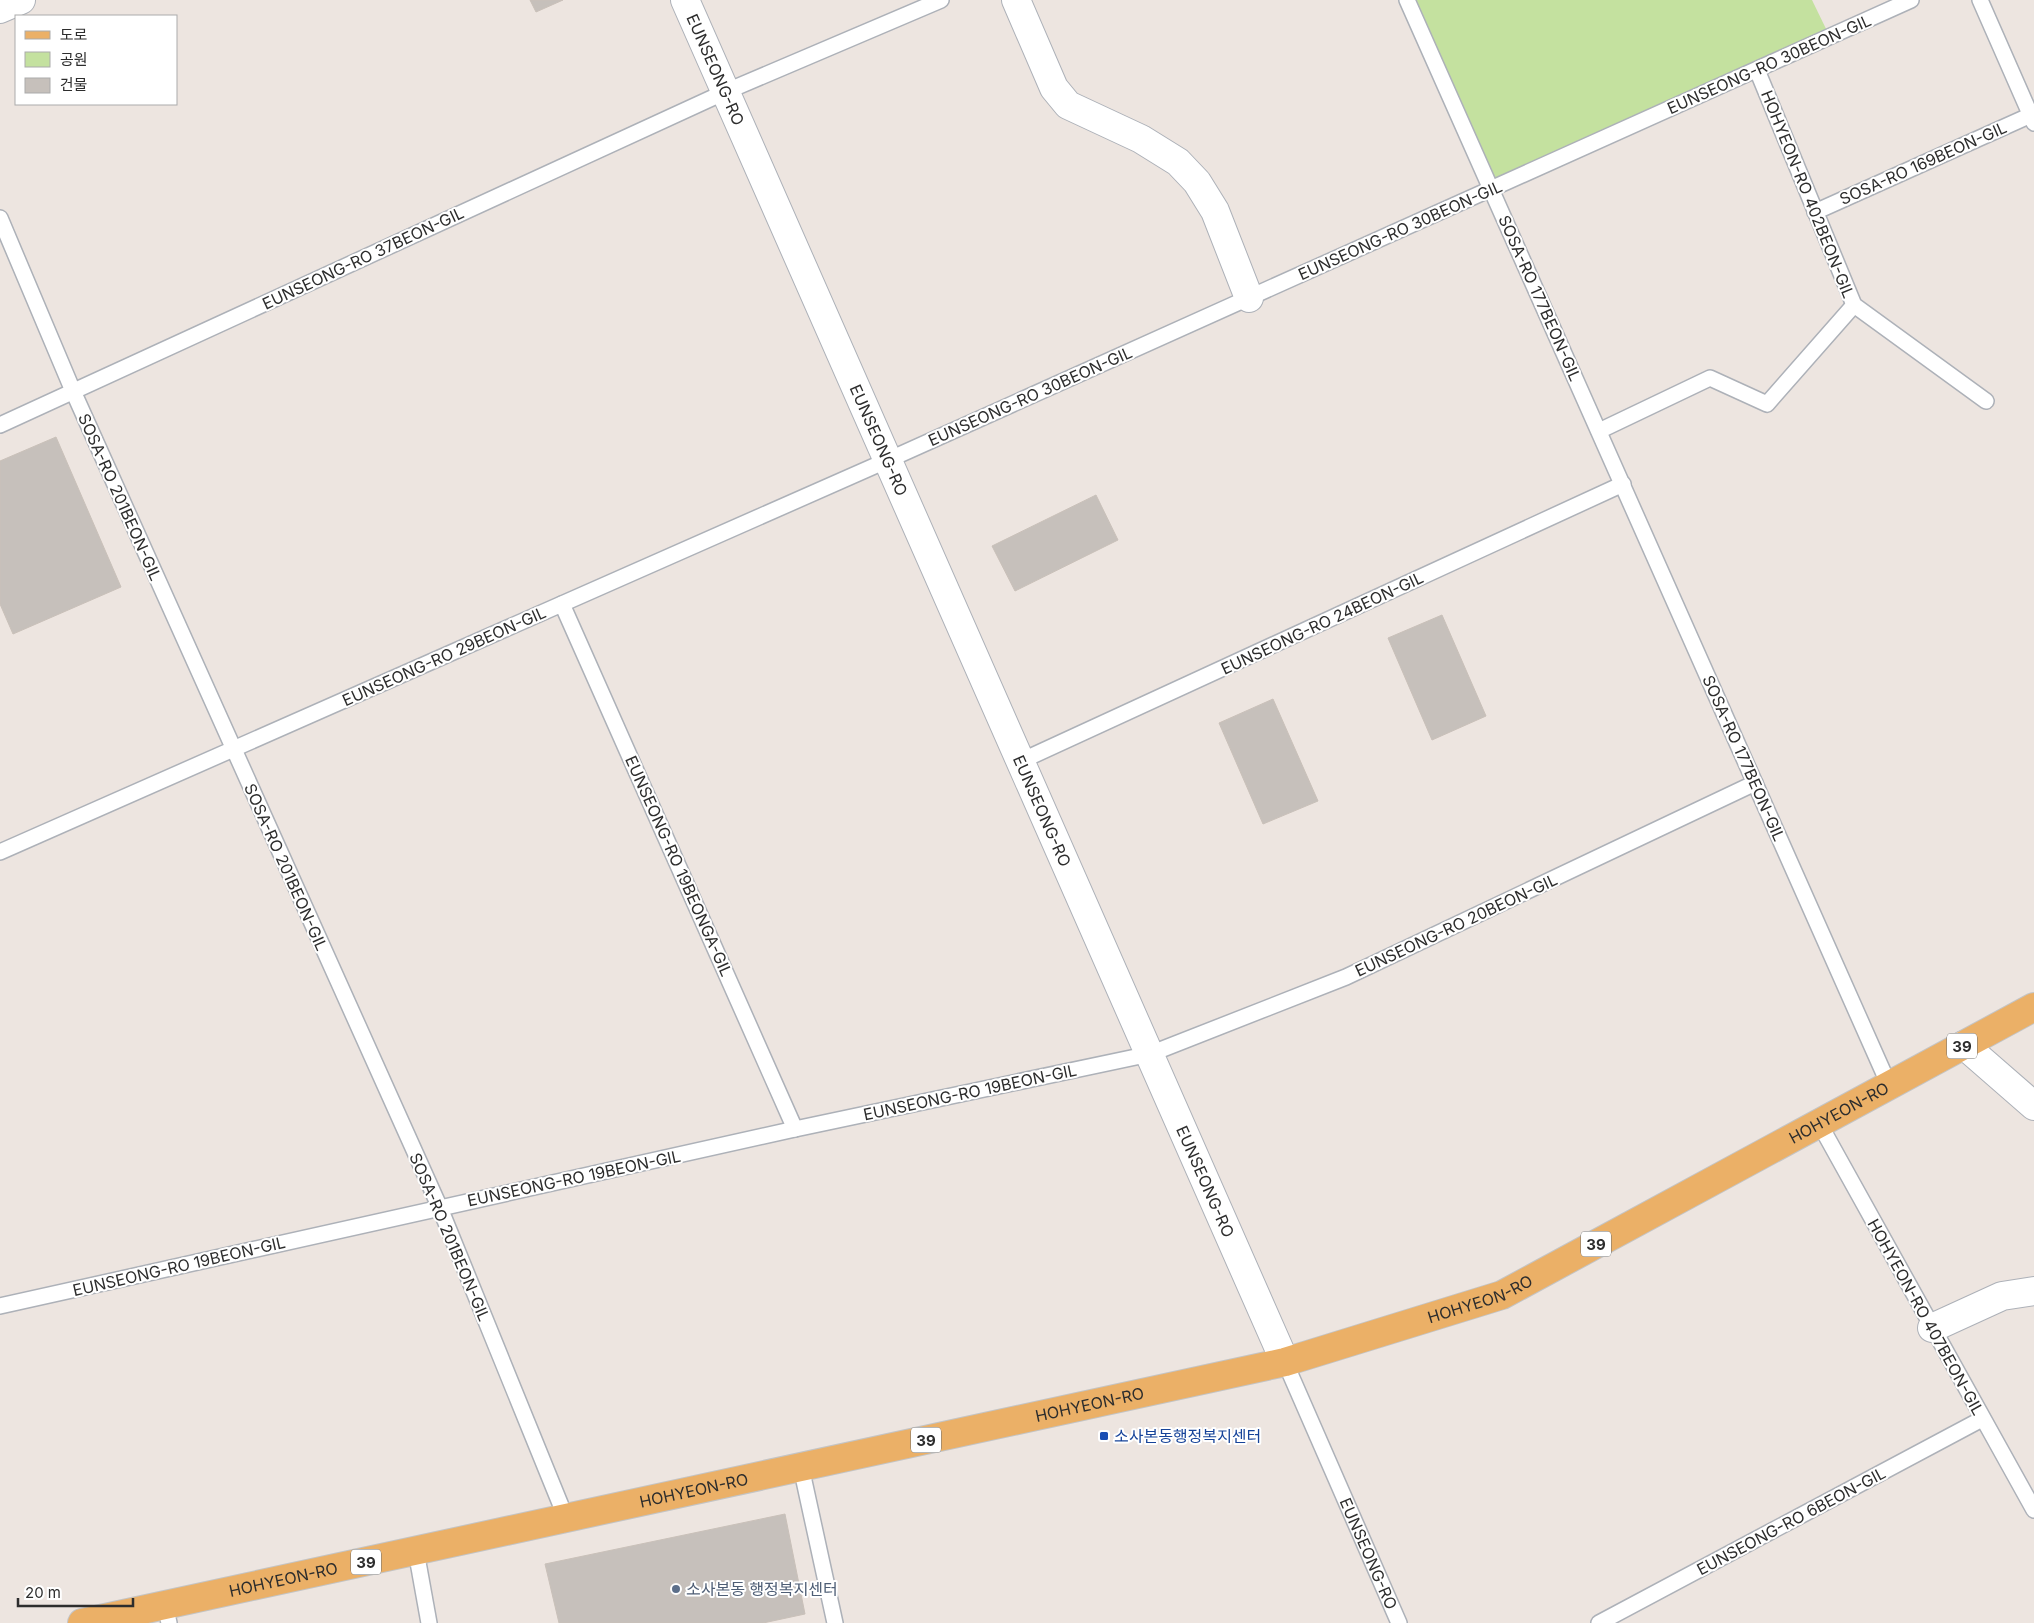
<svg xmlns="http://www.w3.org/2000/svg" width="2034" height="1623" viewBox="0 0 2034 1623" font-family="Inter,'Noto Sans KR',sans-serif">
	<rect width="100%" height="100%" fill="#ede5e0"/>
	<path fill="#c4e19f" d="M1407,0H1812L1830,37L1491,189Z"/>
	<path fill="#c6c0bb" stroke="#c9c0b9" d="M530,0H563L536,12Z
		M56,437L121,587L13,634L0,604V461Z
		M1096,495L1118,540L1015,591L992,546Z
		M1442,615L1486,716L1432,740L1388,638Z
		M1273,699L1318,801L1263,824L1219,723Z
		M785,1514L805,1614L763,1623H559L545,1564Z"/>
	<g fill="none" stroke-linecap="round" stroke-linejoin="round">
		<g stroke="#adb1b8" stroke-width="18">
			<g id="lane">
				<path d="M1407,0L1889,1085"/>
				<path d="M1980,0L2034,123"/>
				<path d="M1757,70L1854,305L1986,401"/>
				<path d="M1815,212L2031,115"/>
				<path d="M0,218L73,391L440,1208L566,1518"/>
				<path d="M0,425L725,92L941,0"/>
				<path d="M1599,431L1710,378L1767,404L1854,305"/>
				<path d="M562,604L795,1129"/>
				<path d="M1021,761L1623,484"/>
				<path d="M0,852L888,460L1911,0"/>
				<path d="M1819,1123L2034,1510"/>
				<path d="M0,1306L795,1129L1150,1054L1346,977L1755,783"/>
				<path id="s1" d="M1285,1362L1399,1623"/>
				<path d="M801,1467L835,1623"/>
				<path d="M416,1551L429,1623"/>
				<path d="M165,1605L169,1623"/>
				<path d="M1599,1623L1982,1419"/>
			</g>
		</g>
		<g stroke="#adb1b8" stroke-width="30">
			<path id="street" d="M1016,0L1054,88L1068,105L1141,139L1178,162L1197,182L1215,211L1249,298
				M1964,1045L2034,1106
				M1932,1328L2002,1296L2034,1291"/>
		</g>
		<g stroke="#adb1b8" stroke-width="30">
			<g id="secondary">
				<path id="s2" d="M685,0L1285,1362"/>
				<path d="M0,9L21,0"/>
			</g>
		</g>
		<g stroke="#c4c4c4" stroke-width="30">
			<g id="primary">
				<path id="s3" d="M82,1623L1285,1362L1502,1295L2034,1007"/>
			</g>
		</g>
		<use href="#lane" stroke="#fff" stroke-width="15"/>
		<use href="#street" stroke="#fff" stroke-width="28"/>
		<use href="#secondary" stroke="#fff" stroke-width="28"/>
		<use href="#primary" stroke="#ebb067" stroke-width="28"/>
	</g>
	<rect fill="#1a4fb4" stroke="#fff" stroke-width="2" x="1099" y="1431" width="10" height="10" rx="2.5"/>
	<circle fill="#5c6f8a" stroke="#fff" stroke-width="2" cx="676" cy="1589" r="5"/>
	<g text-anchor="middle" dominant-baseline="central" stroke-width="4" stroke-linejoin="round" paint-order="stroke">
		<g fill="#fff" stroke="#6c6c6c" stroke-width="1">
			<rect x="1947" y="1033.5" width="30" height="25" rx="4"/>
			<rect x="1581" y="1231.5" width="30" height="25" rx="4"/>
			<rect x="911" y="1427.5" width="30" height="25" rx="4"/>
			<rect x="351" y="1549.5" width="30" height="25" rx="4"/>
		</g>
		<g font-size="15" font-weight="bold" fill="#2d2d2d">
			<text x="1962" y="1046">39</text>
			<text x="1596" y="1244">39</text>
			<text x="926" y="1440">39</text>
			<text x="366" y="1562">39</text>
		</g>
		<g font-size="16" fill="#2d2d2d" stroke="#fff">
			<text transform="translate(1769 64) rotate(-24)">EUNSEONG-RO 30BEON-GIL</text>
			<text stroke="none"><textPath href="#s2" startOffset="76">EUNSEONG-RO</textPath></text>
			<text transform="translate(1923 163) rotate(-24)">SOSA-RO 169BEON-GIL</text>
			<text transform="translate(1808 194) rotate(68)">HOHYEON-RO 402BEON-GIL</text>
			<text transform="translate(1400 230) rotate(-24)">EUNSEONG-RO 30BEON-GIL</text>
			<text transform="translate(363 258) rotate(-25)">EUNSEONG-RO 37BEON-GIL</text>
			<text transform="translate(1540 298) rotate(66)">SOSA-RO 177BEON-GIL</text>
			<text transform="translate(1030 396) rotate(-24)">EUNSEONG-RO 30BEON-GIL</text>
			<text stroke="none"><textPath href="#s2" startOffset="481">EUNSEONG-RO</textPath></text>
			<text transform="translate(120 497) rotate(66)">SOSA-RO 201BEON-GIL</text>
			<text transform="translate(1322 623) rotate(-25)">EUNSEONG-RO 24BEON-GIL</text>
			<text transform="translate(444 656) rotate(-24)">EUNSEONG-RO 29BEON-GIL</text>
			<text transform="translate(1744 758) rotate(66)">SOSA-RO 177BEON-GIL</text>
			<text stroke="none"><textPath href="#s2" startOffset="886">EUNSEONG-RO</textPath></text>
			<text transform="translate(679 866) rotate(66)">EUNSEONG-RO 19BEONGA-GIL</text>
			<text transform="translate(286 867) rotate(66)">SOSA-RO 201BEON-GIL</text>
			<text transform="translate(1456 925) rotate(-25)">EUNSEONG-RO 20BEON-GIL</text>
			<text transform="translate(970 1092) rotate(-12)">EUNSEONG-RO 19BEON-GIL</text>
			<text stroke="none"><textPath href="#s3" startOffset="1841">HOHYEON-RO</textPath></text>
			<text transform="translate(574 1178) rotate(-12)">EUNSEONG-RO 19BEON-GIL</text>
			<text stroke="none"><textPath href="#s2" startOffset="1291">EUNSEONG-RO</textPath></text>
			<text transform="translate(450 1237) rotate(67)">SOSA-RO 201BEON-GIL</text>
			<text transform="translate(179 1266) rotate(-13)">EUNSEONG-RO 19BEON-GIL</text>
			<text stroke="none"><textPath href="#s3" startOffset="1436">HOHYEON-RO</textPath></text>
			<text transform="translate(1926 1317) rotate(61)">HOHYEON-RO 407BEON-GIL</text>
			<text stroke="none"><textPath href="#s3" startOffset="1031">HOHYEON-RO</textPath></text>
			<text stroke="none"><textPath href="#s3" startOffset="626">HOHYEON-RO</textPath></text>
			<text transform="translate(1791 1521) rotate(-28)">EUNSEONG-RO 6BEON-GIL</text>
			<text stroke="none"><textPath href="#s1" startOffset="209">EUNSEONG-RO</textPath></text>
			<text stroke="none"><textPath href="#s3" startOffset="206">HOHYEON-RO</textPath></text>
		</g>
		<g font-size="16" fill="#164399" stroke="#fff" text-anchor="start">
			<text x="1114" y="1436">소사본동행정복지센터</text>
		</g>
		<g font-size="16" fill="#4e5e75" stroke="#fff" text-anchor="start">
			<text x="686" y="1589">소사본동 행정복지센터</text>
		</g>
	</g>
	<rect x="15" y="15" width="162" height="90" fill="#ffffff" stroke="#ababab"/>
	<rect x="25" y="31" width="25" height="8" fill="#ebb067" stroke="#ababab"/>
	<text x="60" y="40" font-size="15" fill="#2d2d2d">도로</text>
	<rect x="25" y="52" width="25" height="15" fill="#c4e19f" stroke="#ababab"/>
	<text x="60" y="65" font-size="15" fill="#2d2d2d">공원</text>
	<rect x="25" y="78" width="25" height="15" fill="#c6c0bb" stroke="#ababab"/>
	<text x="60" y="90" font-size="15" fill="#2d2d2d">건물</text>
	<path d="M18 1598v8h115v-8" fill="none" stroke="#2d2d2d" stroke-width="2.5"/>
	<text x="25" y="1598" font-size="15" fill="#2d2d2d" stroke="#ffffff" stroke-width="4" paint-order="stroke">20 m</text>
</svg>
